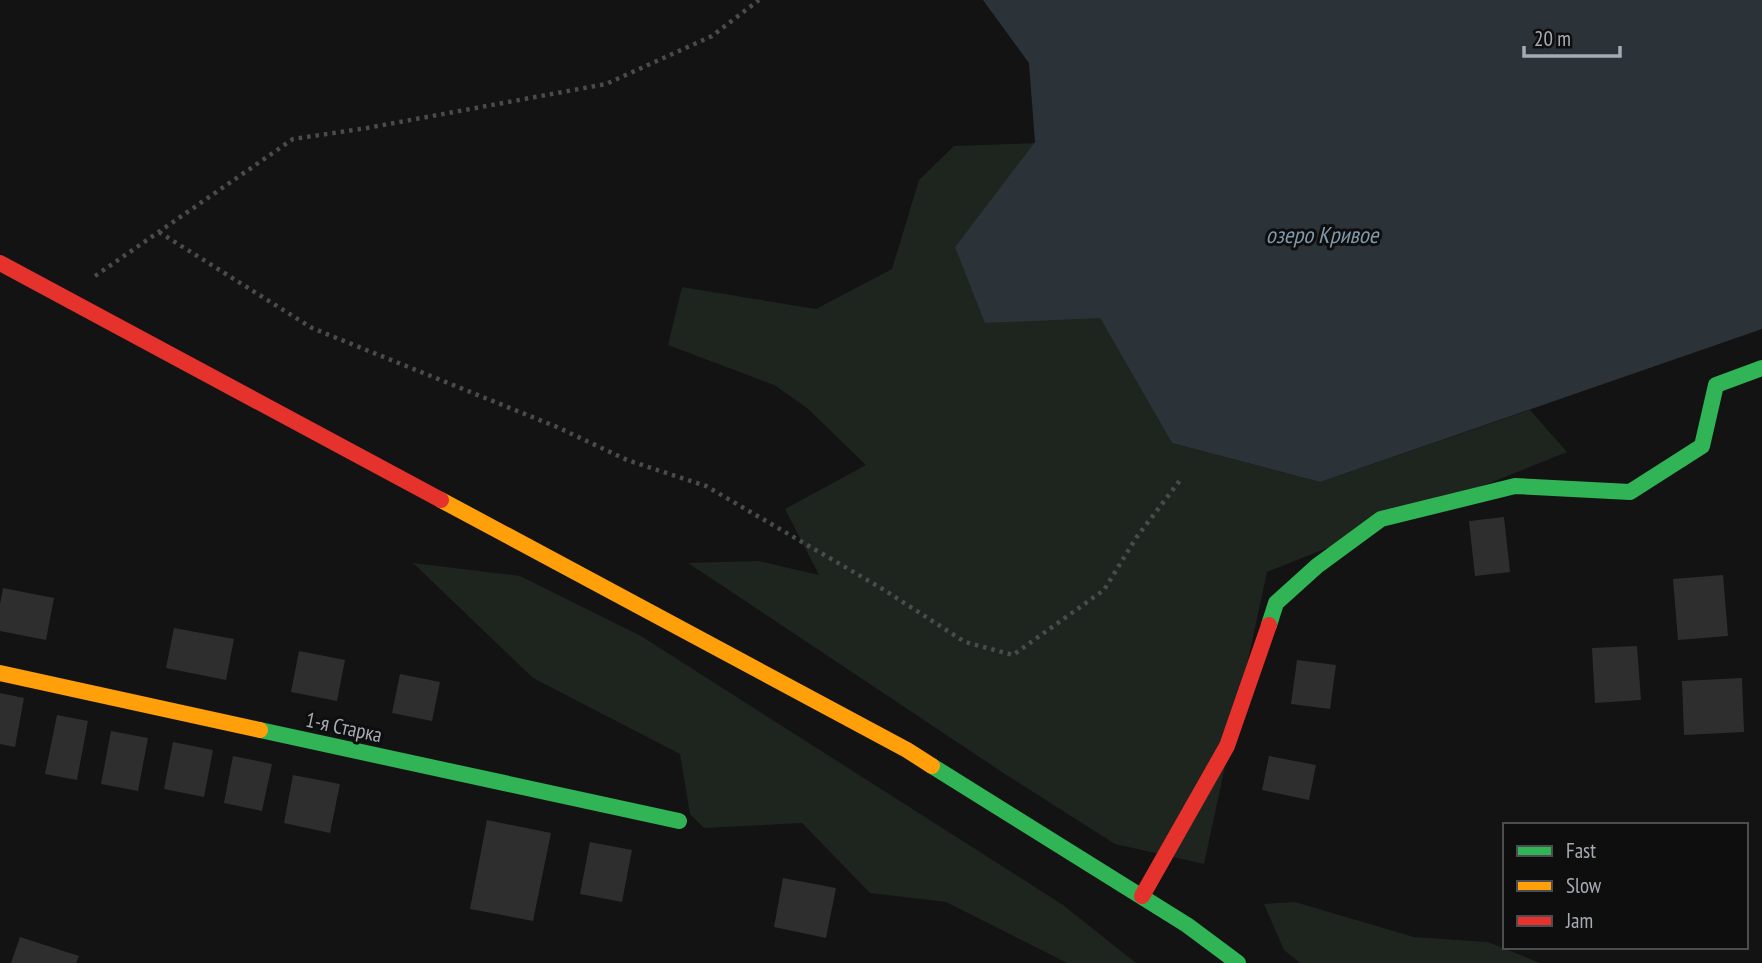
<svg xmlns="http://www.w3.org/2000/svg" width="1762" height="963" viewBox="0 0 1762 963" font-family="'PT Sans Narrow',sans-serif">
	<rect width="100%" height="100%" fill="#131314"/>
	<path fill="#1e241e" d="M1035,143L955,247L1100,318L1172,443L1320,482L1530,410L1567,452L1267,572L1204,864L1115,844L1008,776L688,563L759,561L819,575L785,509L866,465L807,408L774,385L668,345L682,287L816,309L892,269L919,180L954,146Z
		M413,563L520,576L641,636L1063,905L1136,963H1067L946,902L870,893L802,823L704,828L690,814L680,754L533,678Z
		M1295,902L1414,937L1488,942L1540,963H1300L1284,950L1264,904Z"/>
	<path fill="#2c3338" d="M983,0H1762V329L1320,482L1172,443L1100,318L985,323L955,247L1035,142L1029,63Z"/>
	<path fill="#2e2e2f" d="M1504,517L1510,572L1475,576L1469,521Z
		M1723,575L1728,636L1678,640L1673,579Z
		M3,588L54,598L46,640L0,631V604Z
		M174,628L234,639L226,680L166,668Z
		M1637,646L1641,700L1595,703L1592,648Z
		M299,651L345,660L337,701L291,692Z
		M1297,660L1336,665L1330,709L1291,704Z
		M400,674L440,682L432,721L392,713Z
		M1742,678L1744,732L1684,735L1682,681Z
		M0,693L24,698L15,747L0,744Z
		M57,715L88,721L77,780L45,774Z
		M111,731L148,738L138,791L101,784Z
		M173,742L213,750L204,797L164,789Z
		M233,756L272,764L262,811L224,803Z
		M1269,756L1316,765L1309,800L1262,790Z
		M293,775L340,784L330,833L284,823Z
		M487,820L551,833L533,921L470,909Z
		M590,842L632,850L622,902L580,894Z
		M783,878L836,888L826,938L774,927Z
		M20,937L79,956L76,963H11Z"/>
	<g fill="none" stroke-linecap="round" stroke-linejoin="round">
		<path stroke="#4a4b4d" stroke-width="4.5" stroke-dasharray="3.5 5" stroke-linecap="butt" d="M159,232L312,328L557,427L627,460L706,486L881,588L965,642L1013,655L1104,590L1136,538L1181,479
			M95,276L293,139L367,128L606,84L712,36L759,0"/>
		<path stroke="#30b455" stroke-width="16" d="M1269,625L1276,603L1317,566L1381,519L1515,486L1630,492L1702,446L1716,385L1762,368
			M260,730L679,821
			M932,766L1187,925L1238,963"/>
		<path stroke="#ff9f0a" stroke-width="16" d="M441,500L907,750L932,766
			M0,673L260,730"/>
		<path stroke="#e5322d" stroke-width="16" d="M0,263L441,500
			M1142,896L1227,746L1269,625"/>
	</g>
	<g text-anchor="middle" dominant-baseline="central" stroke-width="6" stroke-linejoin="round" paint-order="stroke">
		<g font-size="21" fill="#a6abb3" stroke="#0e0e0f">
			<text transform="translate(344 727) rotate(12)">1-я Старка</text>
		</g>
		<g font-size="23" font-style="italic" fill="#8099ab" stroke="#0e0e0f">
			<text x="1322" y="234">озеро Кривое</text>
		</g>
	</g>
	<rect x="1503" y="823" width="245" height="126" fill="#0e0e0f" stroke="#4b4d51" stroke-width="2"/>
	<rect x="1517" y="846" width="35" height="10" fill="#30b455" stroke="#4b4d51" stroke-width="2"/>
	<text x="1566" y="858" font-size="21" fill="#a6abb3">Fast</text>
	<rect x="1517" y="881" width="35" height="10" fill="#ff9f0a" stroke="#4b4d51" stroke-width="2"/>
	<text x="1566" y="893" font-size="21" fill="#a6abb3">Slow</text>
	<rect x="1517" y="916" width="35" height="10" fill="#e5322d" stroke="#4b4d51" stroke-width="2"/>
	<text x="1566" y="928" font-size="21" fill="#a6abb3">Jam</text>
	<path d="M1524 46v10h96v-10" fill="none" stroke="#a6abb3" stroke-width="3.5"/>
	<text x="1534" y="46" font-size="21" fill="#a6abb3" stroke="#0e0e0f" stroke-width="5" paint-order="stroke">20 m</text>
</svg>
